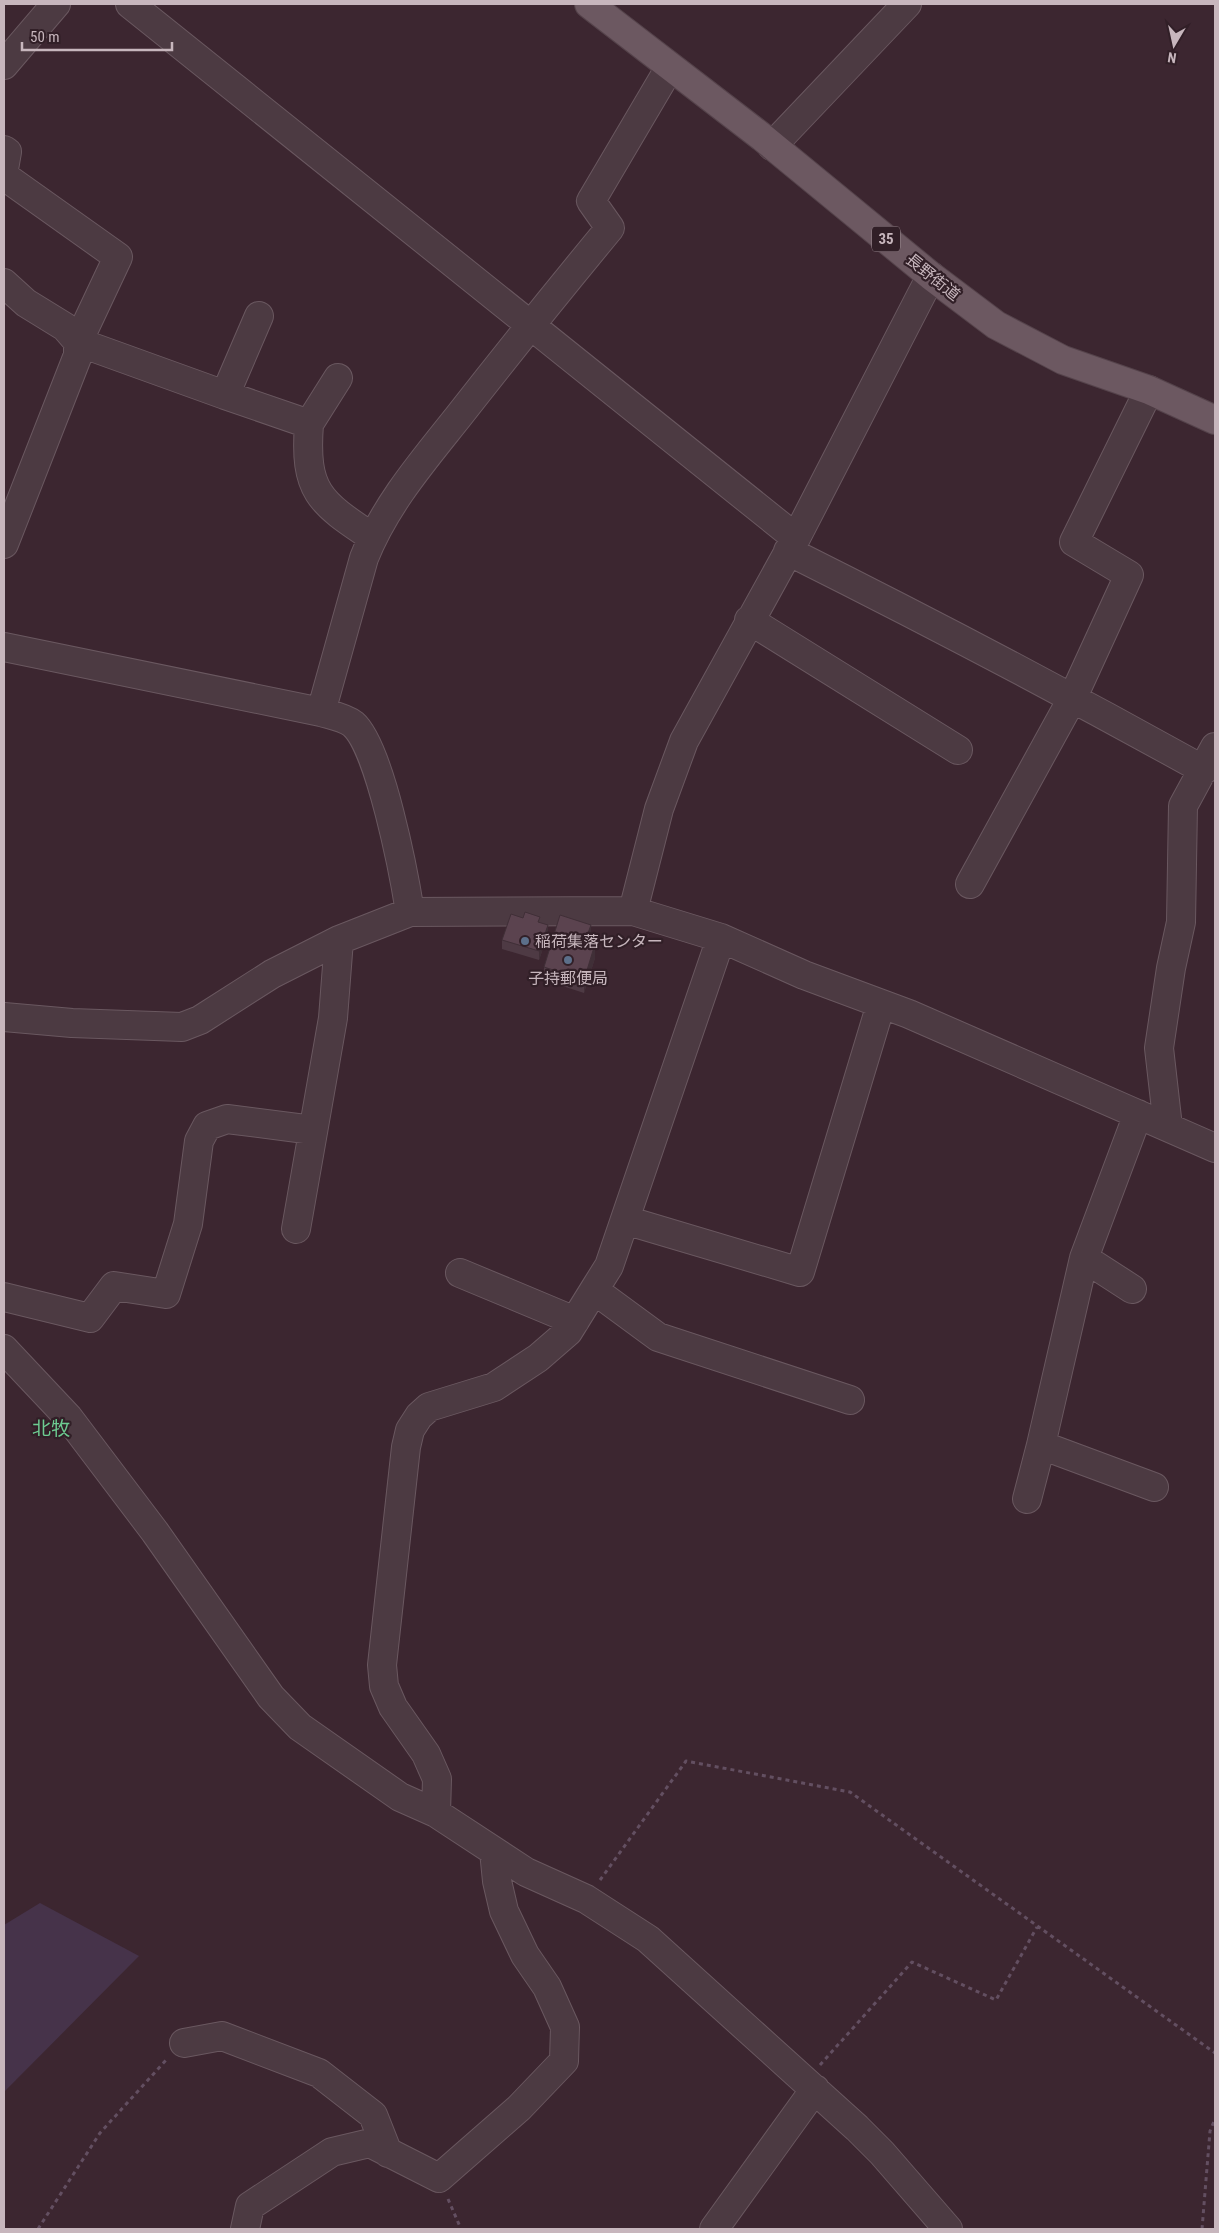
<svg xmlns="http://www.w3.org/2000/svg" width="1219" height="2233" viewBox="0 0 1219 2233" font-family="'Roboto Condensed','Noto Sans JP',sans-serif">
	<rect width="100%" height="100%" fill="#3c2630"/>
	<path fill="#46334a" d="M40,1903L139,1956L4,2092V1925Z"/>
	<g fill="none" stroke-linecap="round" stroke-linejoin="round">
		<g stroke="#6a5860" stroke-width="30">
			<path id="minor" d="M130,4L796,538
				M4,65L56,4
				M772,146L907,4
				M4,150L7,152L4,169
				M4,176L118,257L78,342L225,395L259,316
				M4,283L26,303L65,327L78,342V355L4,544
				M225,395L309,424C304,491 319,502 372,537
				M309,424L338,378
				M788,551C928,621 1067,694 1204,770
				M749,620L958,750
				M4,647L321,712C331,715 344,717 353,724C380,747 404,874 410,912
				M321,712L364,558C385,505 423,461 458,417C508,353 558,291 610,228L591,201L670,67
				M970,884L1073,697L1129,575L1074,542L1149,390
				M633,911L659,809L684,741L796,538L931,276
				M4,1017L72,1023L182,1027L200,1020L272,974L339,940L410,912L633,911L721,938L804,975L909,1014L1215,1148
				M1168,1127L1159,1048L1171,968L1181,922L1183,806L1215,747
				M625,1220L800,1272L881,1004
				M296,1229L333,1018L339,940
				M1084,1258L1138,1114
				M460,1273L575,1321
				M594,1290L658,1337L850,1400
				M4,1297L90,1318L114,1286L166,1294L188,1224L199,1141L207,1126L227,1119L313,1130
				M4,1349L68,1417L155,1532L271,1697L300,1727L400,1797L436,1813L526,1872L586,1899L648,1939L857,2128L882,2153L948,2229
				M1041,1445L1084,1258L1132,1289
				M1027,1499L1041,1445L1154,1487
				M436,1813L437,1779L426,1754L393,1707L384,1686L382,1665L406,1447L410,1430L419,1416L429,1407L494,1387L538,1358L568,1332L594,1290L609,1266L721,938
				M184,2043L222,2036L319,2073L373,2115L388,2153
				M245,2229L250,2206L332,2152L370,2143L439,2178L519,2108L564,2061L565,2027L547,1987L525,1955L504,1911L497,1881L494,1851
				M714,2229L815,2089"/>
		</g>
		<g stroke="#55434b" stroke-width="30">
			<path id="major" d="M589,4L762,137L931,276L996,325L1063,360L1149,390L1215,420"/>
		</g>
		<path stroke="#634f61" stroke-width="3" stroke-dasharray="4 4" stroke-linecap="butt" d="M600,1880L686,1761L850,1792L1215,2053
			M820,2065L912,1962L996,2000L1037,1927
			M448,2199L461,2229
			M38,2229L100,2133L167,2059
			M1202,2229L1210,2131L1215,2119"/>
		<use href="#minor" stroke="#4c3a42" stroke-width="28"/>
		<use href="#major" stroke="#6c5861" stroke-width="28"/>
	</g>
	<path fill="#4e3a44" d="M540,923L548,934L539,960L502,949V940Z
		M591,938L589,942L595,958L584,993L544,980V967Z"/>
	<path fill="#402f37" d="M548,925V934L539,960V951Z
		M591,925V938L585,954V941Z
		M595,944V958L584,993V980Z"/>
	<path fill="#5b434f" stroke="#402f37" d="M525,912L540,917L538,922L548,925L539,951L502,940L511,914L523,918Z
		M560,915L591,925L585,941L595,944L584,980L544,967Z"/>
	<g fill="#5c6f8a" stroke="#311f27" stroke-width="2">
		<circle cx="525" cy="941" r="5"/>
		<circle cx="568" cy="960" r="5"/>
	</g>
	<g text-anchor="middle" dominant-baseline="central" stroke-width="4.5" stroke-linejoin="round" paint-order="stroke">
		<rect fill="#311f27" stroke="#9a8990" stroke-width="1" x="872" y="226.5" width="28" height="25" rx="4"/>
		<g font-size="15" font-weight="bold" fill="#c7b6bd">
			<text x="886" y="239">35</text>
		</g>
		<g font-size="16" fill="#c7b6bd" stroke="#311f27">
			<text transform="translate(933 277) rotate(39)">長野街道</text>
		</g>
		<g font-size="16" fill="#c7b6bd" stroke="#311f27" text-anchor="start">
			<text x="535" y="941">稲荷集落センター</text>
			<text x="568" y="978" text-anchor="middle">子持郵便局</text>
		</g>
		<g font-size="19" fill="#6dcb91" stroke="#311f27">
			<text x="51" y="1428">北牧</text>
		</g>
	</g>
	<rect width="1219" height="2233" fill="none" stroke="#c7b6bd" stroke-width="10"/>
	<g transform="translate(1174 45) rotate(189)" stroke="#311f27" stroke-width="4" paint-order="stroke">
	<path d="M0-4L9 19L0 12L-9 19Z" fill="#c7b6bd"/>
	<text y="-8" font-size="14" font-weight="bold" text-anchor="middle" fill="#c7b6bd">N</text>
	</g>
	<path d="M22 42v8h150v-8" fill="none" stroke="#c7b6bd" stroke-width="2.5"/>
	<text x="30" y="42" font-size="15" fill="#c7b6bd" stroke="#311f27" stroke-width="4" paint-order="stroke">50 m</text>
</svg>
